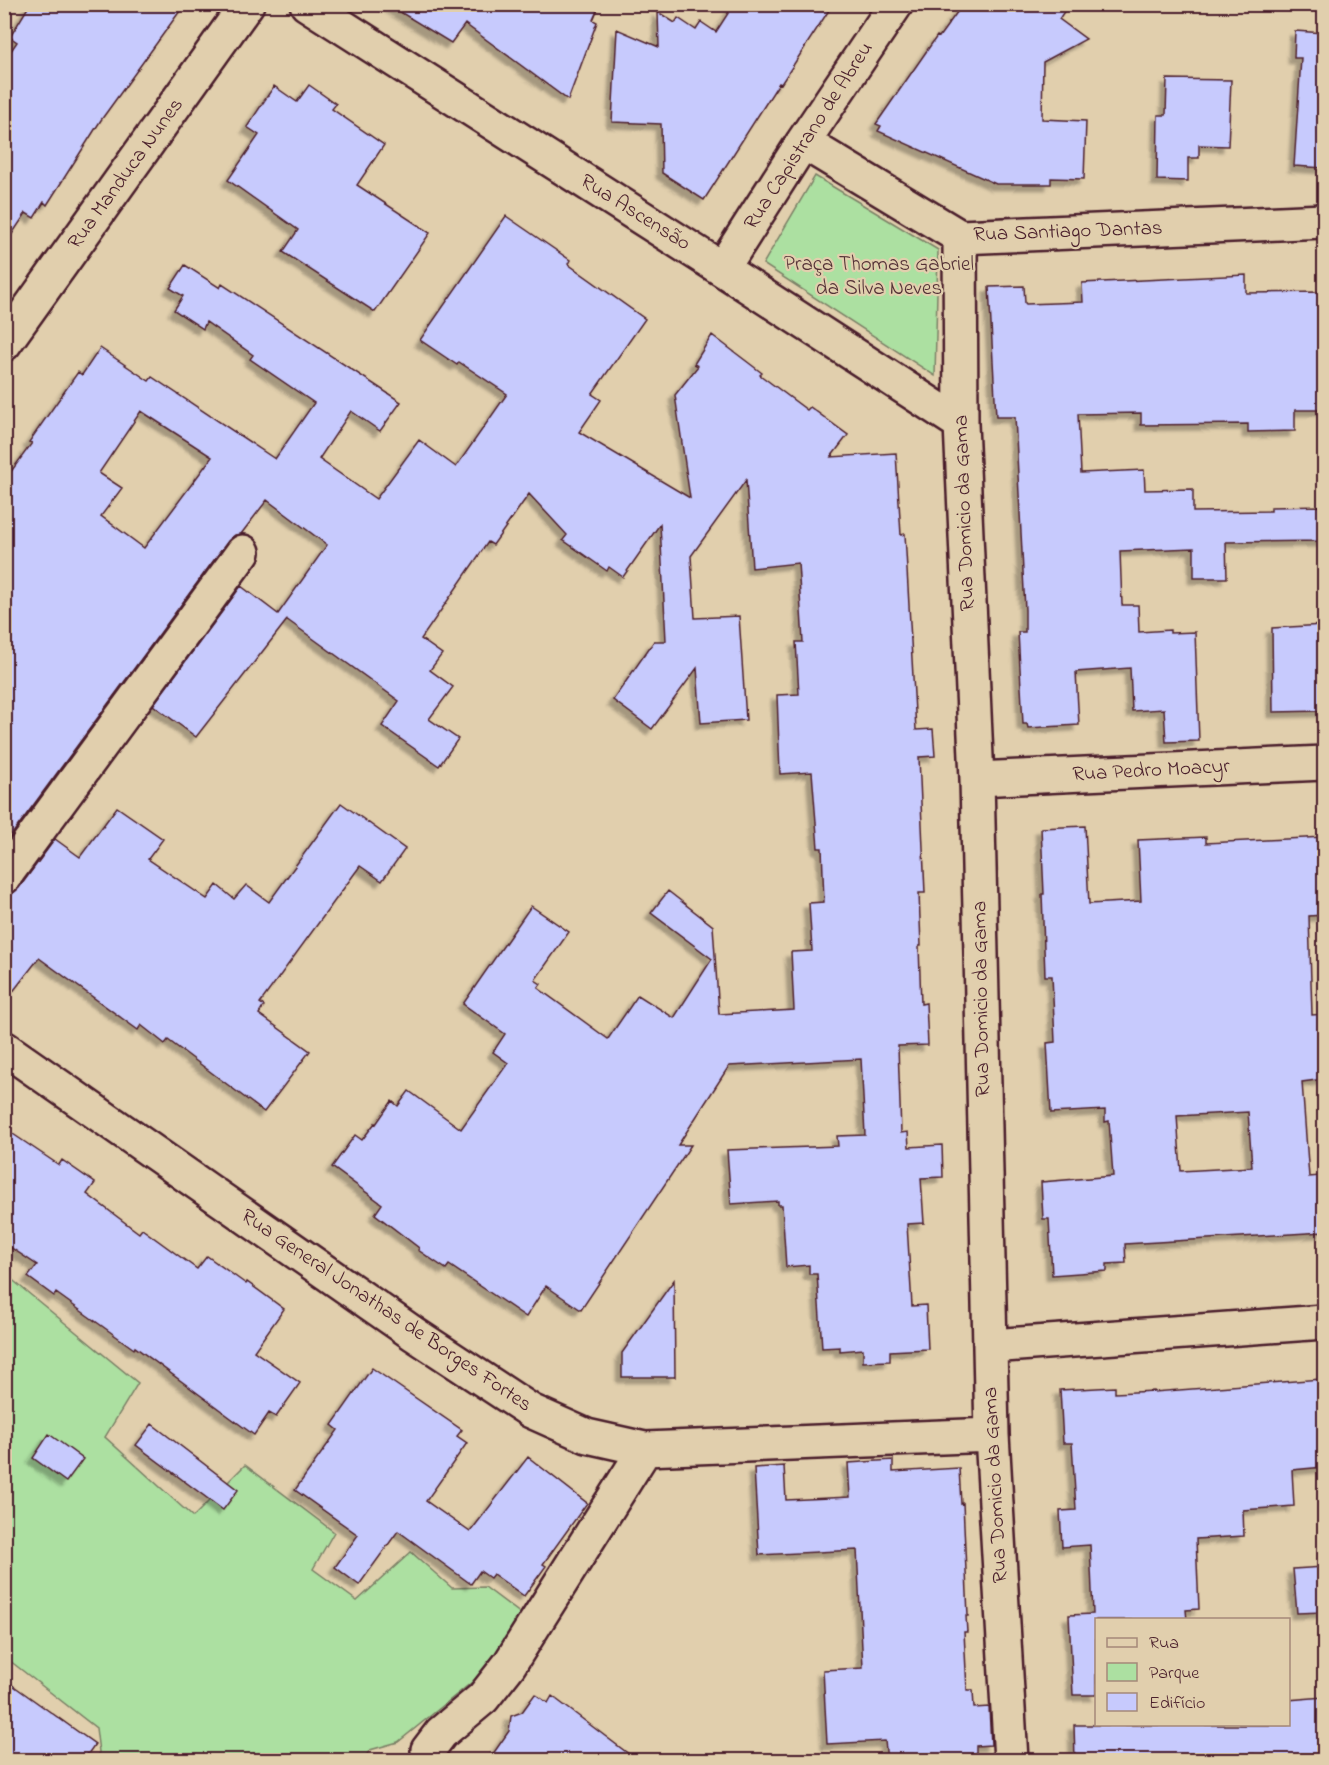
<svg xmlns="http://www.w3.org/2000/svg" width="1329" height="1765" viewBox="0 0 1329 1765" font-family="'Indie Flower',sans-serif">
	<defs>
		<filter id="shadow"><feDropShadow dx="-5.5" dy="5.5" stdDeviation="1.5" flood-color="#0004"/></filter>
	</defs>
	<rect width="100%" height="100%" fill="#e1cfad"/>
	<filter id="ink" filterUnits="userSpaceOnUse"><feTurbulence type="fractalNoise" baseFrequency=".0167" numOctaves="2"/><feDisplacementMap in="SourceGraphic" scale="12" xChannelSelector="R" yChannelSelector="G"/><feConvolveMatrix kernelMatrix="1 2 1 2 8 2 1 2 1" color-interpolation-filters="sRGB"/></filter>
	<g filter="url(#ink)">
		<path fill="#ace0a1" stroke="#7b8066" stroke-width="1.5" d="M815,176L938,250L935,376L763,264Z
			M4,1273L138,1383L105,1437L193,1517L245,1465L334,1532L313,1569L357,1601L411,1552L452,1588L485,1587L521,1614L482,1674L398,1742L370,1750L363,1760H100L96,1728L5,1657Z"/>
		<path fill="#c7cafd" stroke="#4a1f2b" stroke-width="1.5" fill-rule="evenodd" filter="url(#shadow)" d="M30,4H185L101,120L47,205L44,202L34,218L26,213L4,246V61L17,42L10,37Z
			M387,4H600L593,20L597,22L568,100L465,24L451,43Z
			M734,4H833L781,84L779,83L704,200L662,173L661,124L612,122L617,29L659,47L658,12L675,23L678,18L696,30L701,22L716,32Z
			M963,4H1069L1059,19L1086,39L1043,62L1042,119L1086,121L1084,179L1051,178V184H996L878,131L881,126L876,124L937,36L939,37Z
			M1295,31L1324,33V168L1294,166L1301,58H1294Z
			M1167,79L1231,80L1228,146L1199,145V158H1188V181L1157,180L1158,115H1166Z
			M309,85L336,104L332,109L384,145L357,185L430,233L375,312L283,252L298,230L228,180L259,135L247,127L274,86L297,102Z
			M506,216L570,260L568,264L645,319L592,394L601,400L579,432L690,498L675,395L698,366L694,364L712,335L762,373L760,375L807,410L810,407L848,435L831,457L896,453L901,535L905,534L916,730L933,729L935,756L919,757L925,893H919L921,946H919L921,1004L926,1003L928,1045L898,1046L901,1133L908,1132L909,1147L942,1145L943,1177L921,1178L924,1223L907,1224L912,1306L926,1305L928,1349L890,1351V1361L863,1362V1349L840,1351V1347L822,1348L817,1274H809V1265L786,1267L782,1205H778V1201L731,1204L727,1150L838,1146L837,1136L865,1135L861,1059L729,1066L678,1145H691L581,1310L546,1286L526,1317L449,1265L446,1269L418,1250L419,1248L375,1214L382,1204L332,1167L355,1135L362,1140L375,1123L376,1124L392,1101L398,1106L409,1091L461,1129L508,1063L493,1052L505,1034L463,1004L531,906L569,932L535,980L541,984L538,988L608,1039L638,995L674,1018L712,959L651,913L668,891L713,926L719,1014L794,1010L791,952L812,951L809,903L824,902L822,848H818L812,772L780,774L777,695L799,694L796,642H803L798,563L752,568L746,480L691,556L695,618L739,616L746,720L701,723L697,668L652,729L613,700L654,641H666L660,524L623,577L609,567L607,571L563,540L567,535L529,494L493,545L488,542L421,639L442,654L430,670L453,687L429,719L458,739L439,766L382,726L399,701L286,619L287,620L196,737L153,705L241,586L278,614L327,545L267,500L241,534L235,535L228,541L4,845V481L32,443L29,442L78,372L82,375L100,348L149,381L152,377L275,459L314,403L250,359L253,355L206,322L203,329L174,310L183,296L170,288L185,265L220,288L222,284L401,402L380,431L351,411L319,459L376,499L419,440L456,467L507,394L459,362L457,365L420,340ZM141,411L212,457L144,548L101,516L122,488L99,473Z
			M1246,275V293L1324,292V410H1295V431L1248,432V424L1141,425V413L1078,414L1081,473L1144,470L1145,490L1193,489V512L1271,511V507L1324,506V541L1226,542L1227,578H1194V548L1120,551L1122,605H1138L1139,632L1170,630V633L1195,632L1199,741L1166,742L1164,709L1132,711L1130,668L1076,672L1079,725L1028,728L1027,724H1023L1018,632H1025V610L1015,417H996L989,287L1024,286L1025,303L1026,304L1083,302L1082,283Z
			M1324,625V711L1273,712L1272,628Z
			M341,803L405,849L382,881L360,866L260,1003L264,1006L259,1014L310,1051L264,1112L168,1040L165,1044L141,1025L138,1030L39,958L4,1003V895L12,894L19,888L55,839L80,857L117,807L163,839L148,859L207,899L217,885L234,899L246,885L269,902Z
			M1085,826L1089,904L1141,901L1138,840L1206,837V843L1324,837V915L1309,916L1312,1015L1324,1014V1079L1302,1082L1309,1177L1320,1176L1322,1197H1324V1232L1125,1244L1126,1263L1107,1264V1271L1052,1275L1049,1219H1043L1041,1182L1113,1176L1109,1121L1105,1122V1110L1051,1113L1047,1043L1055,1042L1052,976H1045L1042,894H1044L1041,828ZM1248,1112L1252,1167L1181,1171L1177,1116Z
			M4,1128L59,1165L62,1160L95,1183L87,1194L139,1233L142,1229L197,1269L207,1256L246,1284L247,1282L284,1309L254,1351L300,1383L276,1417L269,1413L254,1435L135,1347L134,1349L56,1293L54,1296L28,1277L37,1265L4,1243Z
			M674,1280L675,1377H622V1353Z
			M372,1368L462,1430L457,1436L467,1443L426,1501L470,1532L528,1457L587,1503L543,1564L546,1566L524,1596L493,1574L490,1578L480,1571L471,1584L398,1531L359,1585L335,1567L358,1535L295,1490L338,1430L332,1425Z
			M1321,1379L1324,1434V1467L1292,1470L1294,1506L1243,1510L1244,1536L1196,1539L1199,1609L1186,1610L1187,1620H1096V1695H1073L1069,1615L1093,1614L1090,1545L1062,1547L1060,1511L1076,1510L1072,1443H1063L1060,1390L1115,1387V1393L1154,1391V1392Z
			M152,1424L238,1490L223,1510L136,1445Z
			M49,1434L83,1459L66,1482L33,1458Z
			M893,1460V1472L959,1468L961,1504L963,1503L968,1616H966L967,1632H964L967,1690H973L974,1708L989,1707L991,1745L976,1746V1761H887L885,1741L827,1744L823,1670L863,1668L857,1550L759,1555L754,1468L784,1466L786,1500L850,1497L848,1463Z
			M1324,1567V1612L1297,1613L1293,1569Z
			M4,1679L95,1744L83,1761H4Z
			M535,1694L548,1703L552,1696L638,1761H488L509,1731L511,1716L522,1712Z
			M1324,1697V1757L1254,1761V1754L1173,1761H1075L1074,1725H1288V1700Z"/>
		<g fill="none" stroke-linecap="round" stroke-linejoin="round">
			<g stroke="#4a1f2b" stroke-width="38">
				<path id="minor" d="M307,4L722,269L961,424
					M803,142L960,237L1324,221
					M960,237L961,424L977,779L992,1435L1011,1760
					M722,269L803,142L896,4
					M4,344L247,4
					M977,779L1324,763
					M4,877L243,552
					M4,1048L414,1334L531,1411L587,1436L645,1449L992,1435
					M991,1346L1324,1322
					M430,1760L428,1750L441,1733L483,1698L509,1665L645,1449"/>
			</g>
			<use href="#minor" stroke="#e1cfad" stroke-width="33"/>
		</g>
	</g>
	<g text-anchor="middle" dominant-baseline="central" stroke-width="4.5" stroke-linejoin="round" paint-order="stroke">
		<g font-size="21" fill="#4a1f2b" stroke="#e1cfad">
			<text transform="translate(809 136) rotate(-57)">Rua Capistrano de Abreu</text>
			<text transform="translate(126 174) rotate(-54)">Rua Manduca Nunes</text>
			<text transform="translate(635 213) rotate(32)">Rua Ascensão</text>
			<text transform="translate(1068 232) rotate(-2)">Rua Santiago Dantas</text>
			<text transform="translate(965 513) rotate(-92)">Rua Domicio da Gama</text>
			<text transform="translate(1151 771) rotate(-3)">Rua Pedro Moacyr</text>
			<text transform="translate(982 999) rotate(-91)">Rua Domicio da Gama</text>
			<text transform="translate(386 1311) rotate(34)">Rua General Jonathas de Borges Fortes</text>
			<text transform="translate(996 1485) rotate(-93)">Rua Domicio da Gama</text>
		</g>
		<g font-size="21" fill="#543237" stroke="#e1cfad">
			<text x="879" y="265">Praça Thomas Gabriel<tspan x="879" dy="24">da Silva Neves</tspan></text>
		</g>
	</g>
	<rect width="1329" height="1765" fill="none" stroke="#e1cfad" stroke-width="24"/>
	<rect x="12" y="12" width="1305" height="1741" fill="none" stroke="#4a1f2b" stroke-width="2" filter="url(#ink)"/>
	<rect x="1095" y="1618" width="195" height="108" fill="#e1cfad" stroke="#a58979" stroke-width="1.5"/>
	<rect x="1107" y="1638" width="30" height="9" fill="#e1cfad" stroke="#a58979" stroke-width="1.5"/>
	<text x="1149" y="1648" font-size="18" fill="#4a1f2b">Rua</text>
	<rect x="1107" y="1663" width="30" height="18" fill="#ace0a1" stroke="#a58979" stroke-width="1.5"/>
	<text x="1149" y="1678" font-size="18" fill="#4a1f2b">Parque</text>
	<rect x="1107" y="1693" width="30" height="18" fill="#c7cafd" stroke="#a58979" stroke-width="1.5"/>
	<text x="1149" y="1708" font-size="18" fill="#4a1f2b">Edifício</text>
</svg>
